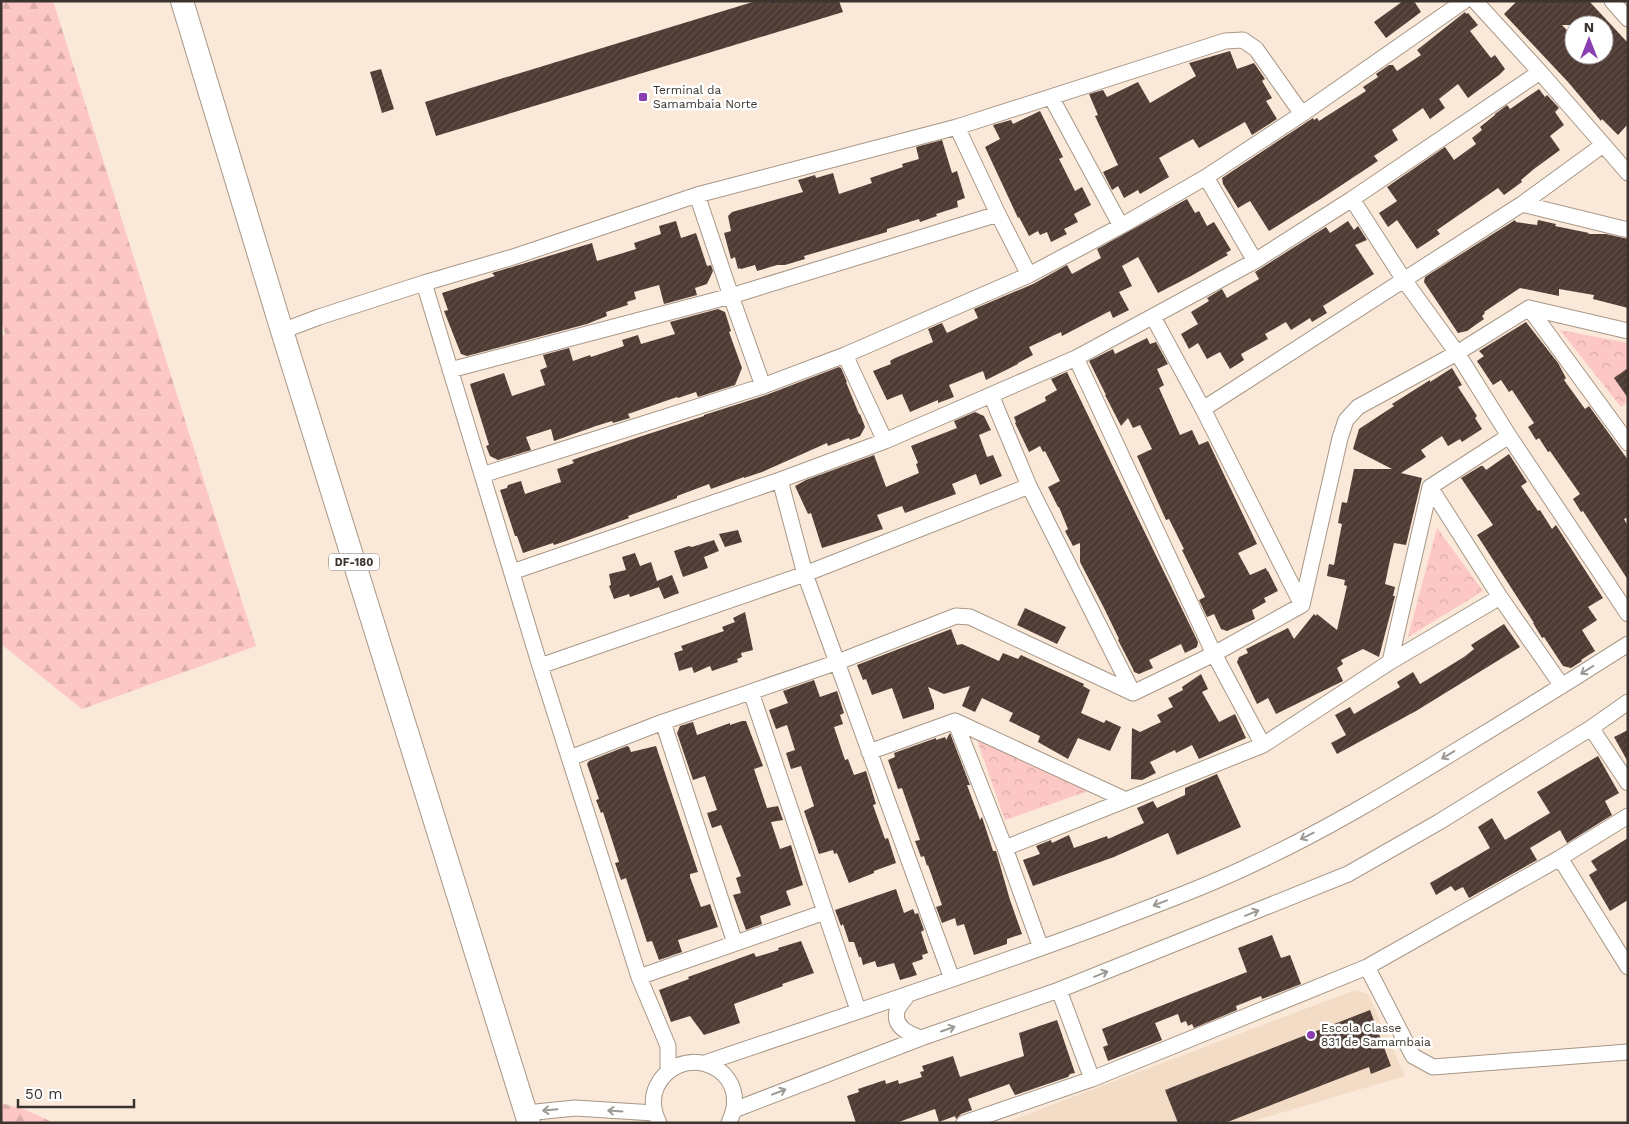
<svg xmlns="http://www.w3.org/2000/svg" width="1629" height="1124" viewBox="0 0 1629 1124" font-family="'Work Sans',sans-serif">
	<defs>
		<pattern id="forest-firs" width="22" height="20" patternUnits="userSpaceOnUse" patternTransform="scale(1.25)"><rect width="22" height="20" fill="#fdc7c5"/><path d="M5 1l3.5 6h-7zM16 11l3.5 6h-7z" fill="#daacaa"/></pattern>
		<pattern id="park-crowns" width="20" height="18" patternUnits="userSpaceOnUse" patternTransform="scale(1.25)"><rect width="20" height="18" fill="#fdc7c5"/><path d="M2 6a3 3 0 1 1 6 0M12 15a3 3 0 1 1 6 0" fill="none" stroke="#daacaa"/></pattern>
		<pattern id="building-hatch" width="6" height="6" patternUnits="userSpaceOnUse" patternTransform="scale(1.25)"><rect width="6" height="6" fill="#4e3b34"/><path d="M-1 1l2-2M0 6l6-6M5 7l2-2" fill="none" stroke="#604f49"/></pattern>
	</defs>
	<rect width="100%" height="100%" fill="#fae8d8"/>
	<path fill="#f3dcc6" d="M1355,990L1368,994L1405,1076L1246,1123H1004Z"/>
	<path fill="url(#forest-firs)" d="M1,1H53L256,646L82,709L1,644V337L5,334L1,319Z
		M1,1103L26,1110L54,1123H1Z"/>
	<path fill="url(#park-crowns)" d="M1560,330L1628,343V402L1621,407Z
		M1437,528L1483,591L1408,637Z
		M974,732L1088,791L1005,820Z"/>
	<path fill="url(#building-hatch)" fill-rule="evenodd" d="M756,1H839L843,12L436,136L425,102Z
		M1403,1H1414L1421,12L1386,38L1374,22Z
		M1517,1H1589L1628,43V124L1618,135L1602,119L1601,121L1568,82L1504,14ZM1604,21V55H1574V38L1562,25H1600Z
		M1465,12L1466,14L1468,13L1478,25L1470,31L1491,58L1495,55L1505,69L1499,75L1468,98L1458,84L1439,99L1445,108L1430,119L1423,108L1392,130L1398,140L1374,156L1378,161L1322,198L1269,231L1250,201L1238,208L1223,184L1222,178L1313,118L1314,120L1317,118L1319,121L1366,91L1363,87L1378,77L1376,74L1389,65H1393L1397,71L1421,55L1417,50Z
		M1230,51L1237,69L1254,63L1265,79L1262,81L1272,98L1266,101L1277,119L1252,135L1245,122L1199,148L1193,139L1159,158L1169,177L1140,194L1138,190L1124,198L1118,186L1112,190L1103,172L1118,165L1095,116L1098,115L1089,94L1103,90L1107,97L1138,82L1150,103L1196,76L1189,63Z
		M381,69L394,109L382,113L370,72Z
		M1539,89L1545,97L1547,95L1559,108L1555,112L1564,125L1550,136L1560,150L1534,169L1521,180L1522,182L1504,195L1498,188L1437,230L1440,234L1417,249L1397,220L1388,227L1379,213L1397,201L1387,187L1445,147L1454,160L1476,144L1472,138L1482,130L1480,127L1495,115V114L1507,105L1510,109Z
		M1040,111L1063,157L1059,159L1075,191L1082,187L1091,205L1074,214L1078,222L1064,229L1067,234L1051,242L1047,232L1040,235L1038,231L1029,236L1019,217L1018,218L985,147L1000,139L993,125L1011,120L1013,124Z
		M942,140L952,173L957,171L965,198L957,201L958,207L936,214L937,216L920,222L919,219L887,229V232L804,256L805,259L785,265H777L757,271L755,265L741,269L740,268L738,269L735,257L731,259L724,233L731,231L728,216L732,212L803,192L798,180L815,175L816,178L833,173L839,194L872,183L870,178L903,167L902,164L919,159L916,147Z
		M1187,199L1195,213L1199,211L1207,226L1214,222L1231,250L1226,253L1228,255L1191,276L1158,293L1138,257L1122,266L1132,286L1119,292L1129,310L1113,318L1110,311L1062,336L1061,332L1029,347L1033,355L1018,363V364L986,380L983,371L949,385L954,397L938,403V400L910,412L902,394L887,400L873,371L891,364L890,361L893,359L933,342L928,329L942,323L947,333L978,318L974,309L1033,284L1067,265L1072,274L1101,258L1097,249Z
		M1515,220L1516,222L1537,225L1538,220L1556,224L1555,226L1589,233L1588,234H1606L1628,239V308L1593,299L1594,295L1559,289V296L1520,288L1484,312L1485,313L1482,316L1484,319L1467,331L1458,333L1424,282L1425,277Z
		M676,221L681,238L696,233L707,266L711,265L713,271L707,284L695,288L697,295L664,304L659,285L634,292L636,299L627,302L628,305L606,312L607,316L587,324L467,356L461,354L444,311L448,310L442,293L495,276L492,273L592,243L597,261L636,249L634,243L661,234L659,226Z
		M1348,221L1354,230L1358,226L1367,240L1355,245L1374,274L1323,306L1327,313L1312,322L1310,318L1291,330L1286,322L1265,334L1268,339L1241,354L1244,360L1230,369L1220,352L1207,359L1198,343L1189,349L1181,334L1198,324L1191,312L1209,301L1207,298L1222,289L1227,298L1259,279L1255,272L1326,227L1330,233Z
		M718,309L725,312L731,331L729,332L742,368L735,385L698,397L696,392L678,398L677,397L628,414L630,418L613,423L612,421L596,426L554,441L551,429L526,437L531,450L498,460L490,456L486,446L489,445L470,384L504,373L512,396L545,385L540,370L547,367L543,355L569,348L573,361L590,355L591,357L624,346L622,340L638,335L641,344L675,334L670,322Z
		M1526,322L1558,363L1566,378L1564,380L1585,409L1589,406L1628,460V517L1624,519L1628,526V580L1583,511L1581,512L1573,499L1580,494L1550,451L1548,452L1539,438L1536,440L1528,427L1534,423L1512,390L1509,392L1501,380L1493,385L1477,361L1484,356L1479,351Z
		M1147,338L1150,344L1156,342L1168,364L1157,369L1164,385L1159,388L1180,435L1192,430L1199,445L1208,441L1257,544L1238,553L1250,575L1266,568L1267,571H1268L1278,591L1264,598L1266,602L1252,610L1255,619L1227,631L1221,629L1214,614L1207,617L1199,600L1205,597L1182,550L1184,549L1169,519L1166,520L1137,456L1152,449L1140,425L1133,428L1128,418L1121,426L1105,395H1106L1089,361L1113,349L1115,354Z
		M839,367L841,368L847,382H846L859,414H860L865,427L860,436L850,440L849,438L828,446L827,443L762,472L744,478V477L711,489L709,484L677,496V498L628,516L629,518L563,542L554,545L553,543L523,553L517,536H515L500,490L507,488L508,485L521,481L525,494L561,482L557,469L574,463L572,460L639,437L704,416V415L766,395Z
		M1452,368L1462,385L1458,387L1477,416L1475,418L1482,429L1462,442L1460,439L1448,446L1442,436L1421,450L1426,457L1401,473L1422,478L1406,545L1394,543L1390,560L1385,584L1395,587L1393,596H1395L1379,657L1363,649L1341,660L1343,664L1337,668L1343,681L1276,714L1268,698L1257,704L1237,662L1239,657L1248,653L1246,649L1288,628L1294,639L1314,614L1316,616L1317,614L1337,630L1347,586L1344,585L1345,580L1327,576L1329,564L1334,565L1342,524L1338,523L1342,502L1347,503L1354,469H1392L1353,449L1359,429L1394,406L1392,404L1430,380V382Z
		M1628,368V398L1614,378Z
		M1067,372L1198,642L1197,647L1185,653L1181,644L1149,660L1153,668L1139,674L1134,672L1133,669L1118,640L1119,639L1104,608L1080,562V543L1073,546L1065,531L1068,529L1059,507H1058L1048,487L1060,481L1045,451L1043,452L1040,446L1029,452L1015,423L1016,422L1014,417L1046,401L1045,397L1057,390L1051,379Z
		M975,412L984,416L991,430L979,435L987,457L993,455L1002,476L980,485L976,474L952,484L956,494L905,513L902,506L877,515L883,529L822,548L811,513L808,514L795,486L806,480L874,455L886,487L919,473L916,464L918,463L911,446L957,428L954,421Z
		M1509,454L1527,482L1521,486L1538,511L1540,510L1552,529L1556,525L1603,598L1588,607L1597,620L1582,630L1595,651L1581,660L1582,661L1571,668L1563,666L1544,637L1542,638L1533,623H1534L1477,535L1493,525L1461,478L1481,466H1483L1486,470Z
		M738,530L742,542L725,547L719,534Z
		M714,540L719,551L704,557L708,568L683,577L674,551L689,546L692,547Z
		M635,553L640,566L651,562L657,581L672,575L679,593L664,599L659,587L630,597L629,594L614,599L609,586L611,585L609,574L626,570L622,557Z
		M1025,608L1066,627L1057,644L1017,625Z
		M745,612L753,650L741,653L742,657L737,659L738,662L712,671L710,666L694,673L692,667L679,671L674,653L683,650L681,646L724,631L722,627L735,622L733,618Z
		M1504,624L1520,647L1416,711L1337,754L1331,743L1346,735L1335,715L1350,707L1354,714L1400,687L1397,682L1413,672L1420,684L1464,657L1474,649L1471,645Z
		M951,629L957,645L962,644L999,661L1003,653L1018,659L1021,655L1084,684L1083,686L1090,690L1081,713L1104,723L1106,720L1121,727L1110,751L1078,738L1068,759L1038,742L1040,736L1009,721L1013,713L982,698L975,712L962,706L970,686L944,694L928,687L934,704V709L903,719L892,688L872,695L866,679L863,680L857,665Z
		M1201,674L1208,689L1202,692L1219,722L1235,714L1246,738L1199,759L1192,745L1176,753L1175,750L1150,762L1156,773L1142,780L1131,779L1132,728L1140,732L1161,722L1157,715L1173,707L1168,698L1183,690L1182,687Z
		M814,680L820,697L837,691L844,713L840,715L843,724L834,727L845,760L848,759L854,775L866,771L876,804L873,805L885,839L888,838L896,863L874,871V873L849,883L837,853L834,854L833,850L819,854L804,811L814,806L801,766L791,769L786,753L795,750L787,725L776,729L769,710L788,703L783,691Z
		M742,721H746L763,766L754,769L767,808L778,806L783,820L771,822L780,849L791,845L803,885L786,891L791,905L760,916L762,924L746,930L733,895L741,893L736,878L741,876L721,825L712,828L707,813L717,810L705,776L693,780L677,733L680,726L693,722L697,735L730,723V725Z
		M1628,730V762L1614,737Z
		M950,733L970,785H967L980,820L982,817L993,851H996L1010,900L1022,934L1007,939V944L974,955L964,924L957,926L955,918L942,923L936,907L942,905L928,865L927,866L924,856L921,857L915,841L920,840L902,788L898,789L888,760L895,757L894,753L936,738V740L945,737L946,740Z
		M627,746L629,747L631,752L656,746L698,872L690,874V877L701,907L710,904L718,927L678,940L682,952L659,960L652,941L647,942L626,878L621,880L615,863L619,862L603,812L601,813L596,800L599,799L587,764L589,761Z
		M1598,756L1619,793L1605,801L1612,815L1567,843L1560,830L1530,848L1537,860L1469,898L1463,887L1455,891L1451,886L1436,895L1430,883L1490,848L1478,827L1492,818L1505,840L1550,813L1537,792Z
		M1217,774L1241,827L1177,855L1168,833L1114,857L1033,886L1023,860L1040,854L1036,846L1051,840L1052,843L1069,835L1074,848L1107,836L1108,839L1144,823L1137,808L1153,801L1157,808L1185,795V788Z
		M1628,838V900L1610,911L1589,875L1597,870L1591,861Z
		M896,889L904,913L913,909L915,914L918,913L924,930L921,932L928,953L922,955L923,959L912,963L917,975L900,980L894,963L879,967H877L875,961L863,965L861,957H859L854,942H849L843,924L841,926L835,910Z
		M1272,935L1281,958L1290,955L1301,984L1262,999L1261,996L1236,1006L1237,1010L1194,1028L1192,1024L1188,1026L1186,1021L1181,1023L1178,1014L1155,1023L1162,1040L1108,1061L1103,1047L1108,1045L1102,1029L1247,972L1238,948Z
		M801,941L814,973L782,984L783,986L734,1004L740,1023L704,1035L690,1016L671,1022L659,990L689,979L688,977L754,953L756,957L779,950L778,948Z
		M1370,1010L1391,1066L1371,1074L1369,1067L1225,1123H1178L1165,1090Z
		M1057,1020L1075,1073L1070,1074L1068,1077L1015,1095L1009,1084L968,1099L972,1110L961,1114L956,1119L955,1116L939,1122L935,1109L896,1123H856L847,1096L859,1092L858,1089L885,1080L886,1084L898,1080L899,1084L922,1077L920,1072L924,1071L922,1066L953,1056L960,1077L1024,1056L1019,1033Z"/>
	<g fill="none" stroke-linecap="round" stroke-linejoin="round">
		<g stroke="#a79787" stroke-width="17">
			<path id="minor" d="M1475,1L1540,72L1628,173
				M1612,1L1628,19
				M1051,97L1121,226
				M957,127L998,214L1029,275
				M1206,177L1255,261
				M697,195L731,296L763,386
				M1352,199L1404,280L1457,353L1509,436L1628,614
				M1522,204L1628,230
				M424,283L540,666L639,977L668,1046V1071
				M1529,308L1628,331
				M1153,317L1203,409L1302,605
				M282,331L319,317L424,283L513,257L697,195L957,127L1225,41L1243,40L1256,49L1302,114
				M845,355L885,441
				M1076,358L1214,654L1263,745
				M450,370L731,296L998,214
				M991,395L1029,486L1133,693
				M1203,409L1522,204L1603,145
				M482,475L763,386L845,355L1029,275L1121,226L1206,177L1302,114L1464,1
				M780,480L805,574L952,979
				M1430,487L1500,597L1562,686
				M512,572L780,480L885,441L1076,358L1255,261L1352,199L1540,72
				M1390,662L1500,597
				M540,666L805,574L1029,486
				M751,692L858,1010
				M955,721L1005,848L1041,948
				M663,722L735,943
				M1591,728L1628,783
				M869,752L955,721L1126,800L1263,745L1390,662L1430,487L1509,436
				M570,758L663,722L838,662L956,616L970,617L1133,693L1214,654L1302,605L1340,438L1346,420L1358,407L1457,353L1529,308L1628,443
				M1005,848L1126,800
				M1560,858L1628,967
				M1367,967L1413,1056L1433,1067L1628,1052
				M639,977L825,912
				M1059,990L1092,1079
				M908,995C904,1000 899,1005 897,1011C893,1027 909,1034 921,1038
				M705,1063C837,1018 970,975 1101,926C1152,906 1204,888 1253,864C1322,832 1389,792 1454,752C1512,717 1570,681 1628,644
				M734,1110L921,1038L1059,990L1348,874L1439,822L1591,728L1628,702
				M526,1113L575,1108L654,1113
				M659,1123C653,1111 651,1098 657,1086C678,1044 741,1062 734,1108C733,1113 731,1118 729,1123
				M964,1123L1092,1079L1367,967L1560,858L1628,816"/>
		</g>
		<g stroke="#a79787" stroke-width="24">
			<path id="highway" d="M182,1L282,331L529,1123"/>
		</g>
		<use href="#minor" stroke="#fff" stroke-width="15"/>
		<use href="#highway" stroke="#fff" stroke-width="22"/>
	</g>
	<defs><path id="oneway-shaft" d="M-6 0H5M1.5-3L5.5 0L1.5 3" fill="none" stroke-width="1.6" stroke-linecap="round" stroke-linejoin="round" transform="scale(1.25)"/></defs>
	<g stroke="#9d9a96">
		<use href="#oneway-shaft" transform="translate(1587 670) rotate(147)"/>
		<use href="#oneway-shaft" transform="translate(1448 755) rotate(149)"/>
		<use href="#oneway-shaft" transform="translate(1307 836) rotate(153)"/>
		<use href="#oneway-shaft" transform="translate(1160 903) rotate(159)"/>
		<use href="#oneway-shaft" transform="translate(1252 913) rotate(-22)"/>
		<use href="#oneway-shaft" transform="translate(1101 974) rotate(-22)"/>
		<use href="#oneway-shaft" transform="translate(948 1029) rotate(-19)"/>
		<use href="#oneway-shaft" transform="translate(779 1092) rotate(-21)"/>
		<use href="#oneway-shaft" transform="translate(550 1110) rotate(175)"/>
		<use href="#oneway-shaft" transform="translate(615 1111) rotate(-176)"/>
	</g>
	<g fill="#8a3eaf" stroke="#fff" stroke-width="2">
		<rect x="638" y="92" width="10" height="10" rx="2.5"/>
		<circle cx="1311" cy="1035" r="5"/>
	</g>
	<g text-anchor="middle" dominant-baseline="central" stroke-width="5" stroke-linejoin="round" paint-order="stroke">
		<rect fill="#fff" stroke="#76716d" stroke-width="1" x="329" y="553.5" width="50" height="17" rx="4"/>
		<g font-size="11" font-weight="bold" fill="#3b342e">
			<text x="354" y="562">DF-180</text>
		</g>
		<g font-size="12" fill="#3b342e" stroke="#fff" text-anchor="start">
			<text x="653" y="90">Terminal da<tspan x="653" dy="14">Samambaia Norte</tspan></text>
			<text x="1321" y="1028">Escola Classe<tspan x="1321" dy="14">831 de Samambaia</tspan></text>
		</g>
	</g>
	<rect width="1629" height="1124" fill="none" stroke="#3b342e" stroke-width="5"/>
	<g transform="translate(1589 40)"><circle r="24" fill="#ffffff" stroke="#b1aeab"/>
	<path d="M0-4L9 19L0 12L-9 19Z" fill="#8a3eaf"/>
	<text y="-8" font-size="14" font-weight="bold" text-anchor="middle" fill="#3b342e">N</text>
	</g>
	<path d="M18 1099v8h116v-8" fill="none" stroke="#3b342e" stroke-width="2.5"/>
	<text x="25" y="1099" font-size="15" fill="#3b342e" stroke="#ffffff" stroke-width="4" paint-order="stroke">50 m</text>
</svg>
